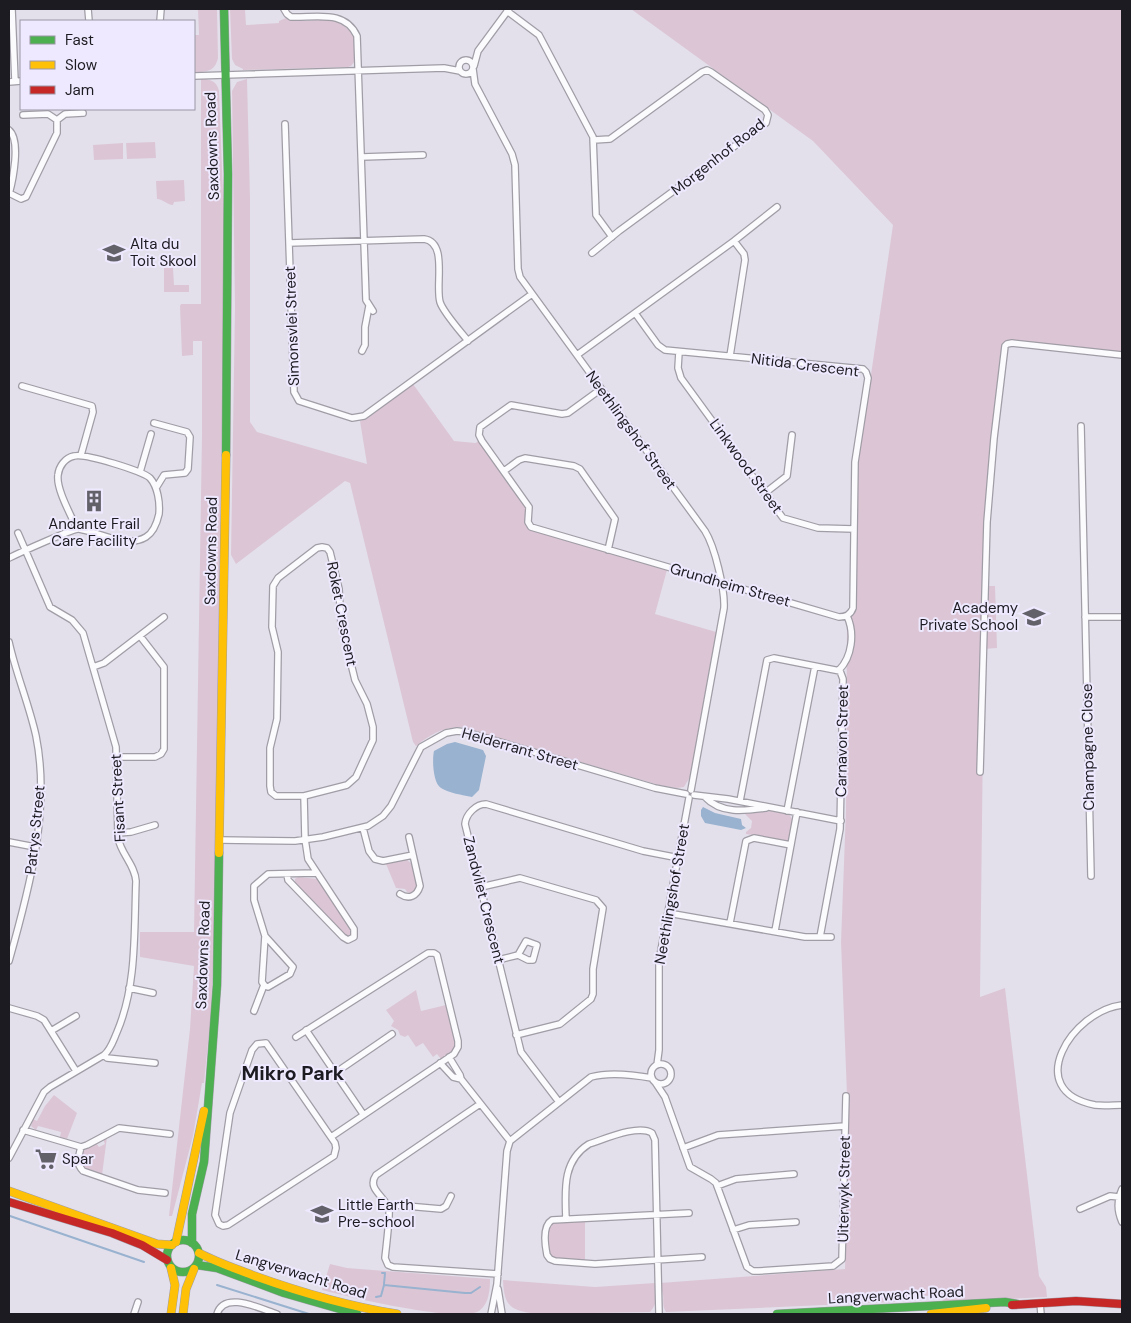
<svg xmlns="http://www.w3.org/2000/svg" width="1131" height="1323" viewBox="0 0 1131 1323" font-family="'DM Sans',sans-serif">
	<rect width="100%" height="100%" fill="#e3e0ec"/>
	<path fill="#dcc6d5" d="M198,9H217L218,58C215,72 206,72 194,72V35H199Z
		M230,9H245L246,25L279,23V21L286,18C305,27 325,12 344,26C348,29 353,32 354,37C356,45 355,54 355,61L351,66L348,67L243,70V69L235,65L232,59Z
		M631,9H1122V357L1007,346L990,496L986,586H995L997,648L984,649L980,997L1005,988L1039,1276L1046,1287L1047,1297L943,1302L942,1299C927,1291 909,1300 893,1302L666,1312C661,1305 665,1298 662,1291C662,1288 660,1286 660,1283L845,1269L849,1096L847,1095L841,942L846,810L847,619L852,615L856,609L858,463L893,225L813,141Z
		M201,79C210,79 217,81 219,91L224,219L223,362L214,938L211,1013L204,1083H202L193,1136L172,1216H169L190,1029L194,966L140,957V932H194L202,434V341H193V355L182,356L180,306L181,304H201Z
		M247,79L250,198V422L257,432L367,464L360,421L367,418L413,384L454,441L476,443L478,441L527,507L525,522L530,530L667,570L655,614L716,632L690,777L684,787L677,788L659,785L462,727C445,726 429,735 416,746L413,742L350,483L345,481L236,564L231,555L235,307L232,91L237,82Z
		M155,142L156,158L127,159L126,143Z
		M123,143V159L94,160L93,145Z
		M184,180L185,201L174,202L173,205C167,205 163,199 157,199L156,181Z
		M164,268H173L174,285H189V292H164Z
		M771,811L789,814L793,821L789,839L787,841L746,834V832L751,828L752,821L745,814Z
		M406,859L412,864L418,888L412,894L407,892L405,889L396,888L386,864Z
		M298,877L318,879L351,930L350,935L346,936L295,883V879Z
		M416,990L421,1011L446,1005L455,1044L452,1052L441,1059L437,1054L433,1057L423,1043L416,1047L408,1035L405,1037L400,1035L398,1030L391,1026L394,1021L386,1010Z
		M54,1095L77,1113L67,1139L60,1137L61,1132L38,1126L36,1130L31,1126L33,1119L37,1121L45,1106Z
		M107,1137L102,1175C86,1169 78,1171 83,1151L96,1143L99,1147L105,1144L103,1139Z
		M585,1220V1261L554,1258L549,1253L548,1228L551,1223Z
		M330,1264L347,1268L490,1279C490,1290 489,1304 479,1311C457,1323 350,1297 322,1290Z
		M503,1280L595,1287L655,1283C656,1294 658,1304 650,1312L538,1314C512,1311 504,1308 503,1280Z"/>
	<path fill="#99b2cf" d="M455,742L483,750L486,756L479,790L472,797C462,795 449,793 441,788C433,783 432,760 434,751L447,744Z
		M703,807L715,813L741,819L742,825L746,828L741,830L705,823L701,816V810Z"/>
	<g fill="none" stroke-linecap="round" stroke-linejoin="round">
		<path stroke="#99b2cf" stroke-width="2" d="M10,1216L144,1262
			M382,1273H385L384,1284
			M217,1285L309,1314
			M376,1297L381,1296L384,1285L465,1293H471L480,1287"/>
		<g stroke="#a09da6" stroke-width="8">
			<path id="street" d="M12,9L15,81
				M88,9L89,21
				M284,9L287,14L291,17C315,18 345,9 357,36L366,300L373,311
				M507,11L539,35L593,137L596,215L612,237
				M160,21L161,9
				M459 67a7 7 0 1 1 14 0a7 7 0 1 1-14 0Z
				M474,66L478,51L509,9
				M473,69L475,84L512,154L515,165L518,269L520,277L705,531C715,547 725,590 724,608L691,790
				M194,76L444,68L460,71
				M9,82L21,81
				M57,120L65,114L83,113
				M285,124L294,392L299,401L352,418L364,416L532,294
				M9,130C21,140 13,180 9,194
				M362,157L423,155
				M9,193L21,199L26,197L57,133V120L48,114L23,115
				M289,243L424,239C448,242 435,285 440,302C443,312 461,332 468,341
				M592,253L619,231L766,123L768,115L765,110L711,72L707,70L702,72L610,139L594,140
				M362,351L365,345V327L369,306
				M679,352L678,368L681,378L783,518L818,528L854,529
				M577,355L734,241L777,207
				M730,356L745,260L744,254L734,241
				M22,386L92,406L93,412L81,455
				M601,389L568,413L562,414L511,405L480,427L479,435L482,441L529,507L528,522L531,527L839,617C846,617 851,614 853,608L855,462L868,378L866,372L863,369L665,350L658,345L635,313
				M154,423L187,432L190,437L188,469L185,473L164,475L156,488
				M1081,426L1091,876
				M504,471L519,460L525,458L574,466L580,469L615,519L608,550
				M140,472L151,434
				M765,493L787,476L792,435
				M322,547L327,548L330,552L339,589L341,623L355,680L367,704L373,727V740L356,777L347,785L304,796H276L271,792L270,786V748L277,719L278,652L272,627L273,586L278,578L317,548Z
				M9,558C19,553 74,528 79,529C99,532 126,549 146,537C154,532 157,523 159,514C160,503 158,487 150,478C142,471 85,453 74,456C65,458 59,466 58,475C56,489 71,515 77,529
				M1085,617H1122
				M9,642C16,674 29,704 36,736C51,810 29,890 9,961
				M93,667L104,663L164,617
				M839,670C852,657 855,633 847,616
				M117,757H155L161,754L164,749V667L140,636
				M980,772L987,522L994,438L1005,346L1007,344L1012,343L1122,355
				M694,795L728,799L841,821
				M705,797C721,814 744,811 766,808
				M740,801L767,660L774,658L840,671L843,679L840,829L820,937
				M787,811L815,666
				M363,828L369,851L375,859L383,861L413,855
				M118,833L131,832L155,825
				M220,840L295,841L323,837L368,826L383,816L391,806L421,747L446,733L457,731L466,732L655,788L686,794
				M9,842L35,847
				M287,874L288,880L343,937L348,940L354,937V929L308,859L305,839L304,796
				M481,887L520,878L596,900L603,908L593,969V994L591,999L560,1024L516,1035
				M400,894C409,900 417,896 420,886L409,837
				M668,913L805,937H831
				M730,923L746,841L754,838L791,845
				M775,931L797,812
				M265,936L262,982L265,986L268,987L290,974L293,967L265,936L254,900V886L268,874L317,873
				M498,960L518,955L526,941L537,945L533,960H528L518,955
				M129,988L153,993
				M1122,1005C1072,1011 1021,1091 1095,1105C1104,1106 1114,1105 1122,1105
				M9,1008L37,1016L44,1020L76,1071
				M254,1011L264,985
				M306,1030L363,1114
				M51,1031L76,1016
				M296,1037L428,953H434L437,955L458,1041V1047L454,1054L331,1137
				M266,1043L335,1143L336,1148L334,1156L228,1225L223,1226L219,1224L215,1215L230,1113L252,1050L257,1044Z
				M104,1055L107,1058L155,1063
				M449,1057L460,1075L461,1079L510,1141
				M440,1063L453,1077L461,1079
				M651 1074a10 10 0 1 1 20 0a10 10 0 1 1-20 0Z
				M657,1065L659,1050V961L689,798
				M335,1073L392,1034
				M655,1082L665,1097L690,1167L711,1179L716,1183L747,1267L753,1271H759L833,1266L842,1259L846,1096
				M559,1102L521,1052L465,824C466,814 476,804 486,804L643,851L679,858
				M480,1104L376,1175C366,1189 386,1197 389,1209C390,1217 386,1248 385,1258L388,1265L393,1267L498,1274
				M23,1130L81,1147L87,1145L119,1128L170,1134
				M81,1147C79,1156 75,1163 83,1171L138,1190L165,1193
				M683,1148L718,1135L845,1126
				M9,1158L44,1092L50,1087L104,1055C111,1049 113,1041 117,1032C137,985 134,932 136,881C135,865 121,854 118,838L116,747L83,633L72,620L50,607L18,533
				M717,1186L736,1179L794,1174
				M1122,1189C1117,1201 1117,1210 1122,1222
				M389,1209L395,1205L441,1209L446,1206L451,1196
				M1080,1209L1110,1196L1119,1197
				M689,1213L552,1220C542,1226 545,1245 547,1255L550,1259L555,1261L595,1264L702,1257
				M566,1219C565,1190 562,1161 589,1144C605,1139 638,1124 652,1133L655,1140L659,1314
				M733,1230L749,1225L796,1222
				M498,1289L502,1314
				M1040,1303L1041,1314
				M134,1314L138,1302
				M217,1314C224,1290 261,1309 277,1314
				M491,1314L497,1284L507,1151L510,1141L591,1077C608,1072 635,1075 652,1078"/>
		</g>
		<g stroke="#a09da6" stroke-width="9">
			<path id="fast" d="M224,9L228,174L226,455
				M167 1256a16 16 0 1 1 32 0a16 16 0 1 1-32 0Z
				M192,1243V1214L204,1162L217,985L219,853
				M197,1265L217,1268L284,1293L357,1314
				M777,1314L1005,1302L1017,1304"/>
		</g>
		<g stroke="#a09da6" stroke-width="9">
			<path id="slow" d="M219,853L226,455
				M9,1191L157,1244L172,1245
				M176,1242L204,1111
				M199,1253C216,1262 234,1268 252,1275C299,1292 347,1306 397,1314
				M171,1268L175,1285L171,1314
				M183,1314L186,1289L194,1269
				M931,1314L986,1308"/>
		</g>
		<g stroke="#a09da6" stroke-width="9">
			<path id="jam" d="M9,1202L112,1233L142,1245L167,1260
				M1012,1305L1076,1301L1122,1304"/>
		</g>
		<use href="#street" stroke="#fbfafc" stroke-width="5.5"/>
		<use href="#fast" stroke="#4caf50" stroke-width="8"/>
		<use href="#slow" stroke="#ffc107" stroke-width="8"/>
		<use href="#jam" stroke="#c62828" stroke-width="8"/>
	</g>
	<defs>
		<g id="school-bare" transform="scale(1.725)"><path d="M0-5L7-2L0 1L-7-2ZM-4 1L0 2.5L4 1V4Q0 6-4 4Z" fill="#626069" stroke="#eee9fe" stroke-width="2.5" paint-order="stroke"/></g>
		<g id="building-bare" transform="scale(1.725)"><path d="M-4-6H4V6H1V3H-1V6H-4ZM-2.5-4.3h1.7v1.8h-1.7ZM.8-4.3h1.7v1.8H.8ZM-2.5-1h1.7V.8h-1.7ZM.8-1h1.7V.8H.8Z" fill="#626069" stroke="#eee9fe" stroke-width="2.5" paint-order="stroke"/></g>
		<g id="supermarket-bare" transform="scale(1.725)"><path d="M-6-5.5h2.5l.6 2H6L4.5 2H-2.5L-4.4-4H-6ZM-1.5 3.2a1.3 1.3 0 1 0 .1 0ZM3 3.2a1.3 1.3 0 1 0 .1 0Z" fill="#626069" stroke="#eee9fe" stroke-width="2.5" paint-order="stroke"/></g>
	</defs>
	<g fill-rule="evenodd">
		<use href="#school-bare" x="114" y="253"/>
		<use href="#building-bare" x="94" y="501"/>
		<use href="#school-bare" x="1034" y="617"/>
		<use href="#supermarket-bare" x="46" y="1159"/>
		<use href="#school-bare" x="322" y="1214"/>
	</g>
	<g text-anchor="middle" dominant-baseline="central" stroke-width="4" stroke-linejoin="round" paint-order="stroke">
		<g font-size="15" fill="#1d1b22" stroke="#eee9fe">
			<text transform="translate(212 146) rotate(-92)">Saxdowns Road</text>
			<text transform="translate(718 157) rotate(-38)">Morgenhof Road</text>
			<text transform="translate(292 326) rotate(-92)">Simonsvlei Street</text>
			<text transform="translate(805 365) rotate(7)">Nitida Crescent</text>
			<text transform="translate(631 430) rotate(54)">Neethlingshof Street</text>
			<text transform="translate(746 466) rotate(54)">Linkwood Street</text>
			<text transform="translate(211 551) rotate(-89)">Saxdowns Road</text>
			<text transform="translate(730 585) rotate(16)">Grundheim Street</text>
			<text transform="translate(342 614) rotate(79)">Roket Crescent</text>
			<text transform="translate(842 741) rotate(-89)">Carnavon Street</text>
			<text transform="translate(1088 747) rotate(-91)">Champagne Close</text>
			<text transform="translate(520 749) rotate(16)">Helderrant Street</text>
			<text transform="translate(118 798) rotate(-93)">Fisant Street</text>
			<text transform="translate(35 830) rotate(-84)">Patrys Street</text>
			<text transform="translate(672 894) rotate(-80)">Neethlingshof Street</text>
			<text transform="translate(484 900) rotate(76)">Zandvliet Crescent</text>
			<text transform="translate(203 955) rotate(-88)">Saxdowns Road</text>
			<text transform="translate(844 1189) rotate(-89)">Uiterwyk Street</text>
			<text transform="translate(301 1274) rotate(17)">Langverwacht Road</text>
			<text transform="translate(896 1295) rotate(-3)">Langverwacht Road</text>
		</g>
		<g font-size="15" fill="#1d1b22" stroke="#eee9fe" text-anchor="start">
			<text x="130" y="244">Alta du<tspan x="130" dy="17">Toit Skool</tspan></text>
			<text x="94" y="524" text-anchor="middle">Andante Frail<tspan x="94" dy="17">Care Facility</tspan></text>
			<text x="1018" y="608" text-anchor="end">Academy<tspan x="1018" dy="17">Private School</tspan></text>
			<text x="62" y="1159">Spar</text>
			<text x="338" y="1205">Little Earth<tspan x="338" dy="17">Pre-school</tspan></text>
		</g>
		<g font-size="20" font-weight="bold" fill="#1d1b22" stroke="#eee9fe">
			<text x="293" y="1073">Mikro Park</text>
		</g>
	</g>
	<rect width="1131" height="1323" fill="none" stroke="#1d1b22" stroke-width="20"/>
	<rect x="20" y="20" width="175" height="90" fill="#eee9fe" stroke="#9a97a6"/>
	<rect x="30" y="36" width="25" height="8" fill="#4caf50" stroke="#9a97a6"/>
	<text x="65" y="45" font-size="15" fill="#1d1b22">Fast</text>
	<rect x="30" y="61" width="25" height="8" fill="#ffc107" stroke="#9a97a6"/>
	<text x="65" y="70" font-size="15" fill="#1d1b22">Slow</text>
	<rect x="30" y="86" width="25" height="8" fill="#c62828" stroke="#9a97a6"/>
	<text x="65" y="95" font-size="15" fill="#1d1b22">Jam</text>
</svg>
